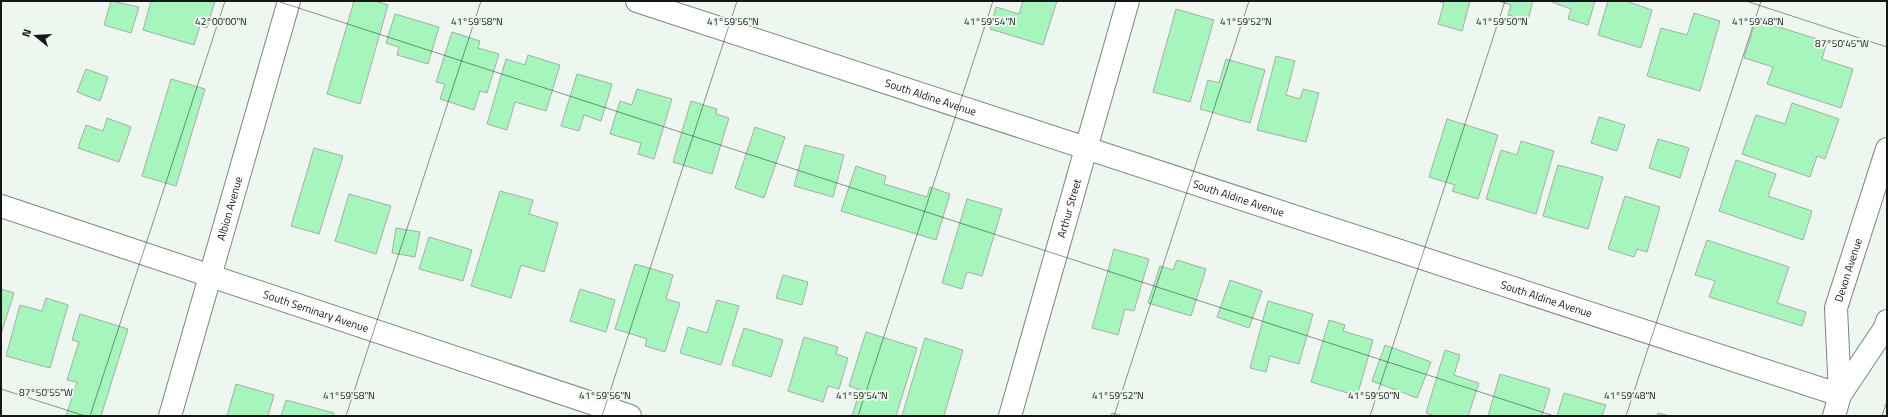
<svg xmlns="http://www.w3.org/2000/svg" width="1888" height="417" viewBox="0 0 1888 417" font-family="'Titillium Web',sans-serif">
	<rect width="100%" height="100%" fill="#edf6ef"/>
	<path fill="#a5f5bd" stroke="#a5aea7" d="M111,1L139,7L131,33L104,25Z
		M151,1H215L207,28L200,26L194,45L143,30Z
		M354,1H375L388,5L360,104L327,94Z
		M1023,1H1057L1043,45L990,29L996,7L1019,14Z
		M1438,1H1470L1462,31L1438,24L1444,3Z
		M1498,1H1533L1528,20L1508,15L1511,5Z
		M1549,1H1595L1588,25L1568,19L1571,9Z
		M1608,1H1626L1652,10L1641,48L1598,35Z
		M1176,9L1214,20L1190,102L1153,92Z
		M1694,13L1720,21L1700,91L1647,76L1661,28L1687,35Z
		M395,14L439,27L428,64L397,55L399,47L386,43Z
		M1756,20L1827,42L1822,59L1853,69L1841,108L1767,84L1773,67L1744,58Z
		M452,32L480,41L478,48L499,54L487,93L480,91L474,110L440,99L445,84L436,82Z
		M528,55L560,65L546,111L515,102L507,130L487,124L506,59L525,65Z
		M1276,56L1295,61L1286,95L1300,99L1303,89L1319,93L1306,142L1257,130Z
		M1226,59L1265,70L1250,123L1200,109L1208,80L1219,83Z
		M86,69L108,77L100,101L77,92Z
		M577,74L612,84L601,121L584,115L579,131L561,126Z
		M171,79L205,89L176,186L142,176Z
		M637,89L672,99L654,159L638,154L641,143L610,134L620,101L632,105Z
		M691,101L717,109L716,114L729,118L712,174L673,162Z
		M1792,103L1839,119L1825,159L1817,156L1810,177L1742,154L1756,115L1785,124Z
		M1599,117L1625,125L1617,151L1591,143Z
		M107,118L131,127L119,162L78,148L86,125L103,131Z
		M1447,119L1498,135L1478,199L1452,191L1455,185L1429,177Z
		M755,127L785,137L764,198L735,188Z
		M1658,139L1689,148L1680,178L1649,168Z
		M1521,141L1554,151L1536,214L1486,199L1501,150L1517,155Z
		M805,145L844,155L833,197L794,186Z
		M314,148L343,156L319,234L291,226Z
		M1736,160L1776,174L1768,196L1812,211L1803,240L1719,211Z
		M1558,165L1603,177L1588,229L1543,216Z
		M856,166L886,176L884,184L927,197L930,187L950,194L936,240L841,211Z
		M500,191L533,200L529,214L558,223L544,272L521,265L511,298L471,286Z
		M349,194L391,206L376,254L335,241Z
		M1625,196L1660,207L1647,252L1637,249L1634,257L1608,249Z
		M967,199L1002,209L982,276L967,272L962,289L942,283Z
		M396,228L420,232L415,257L392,253Z
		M429,237L472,250L463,281L419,269Z
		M1707,240L1789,267L1777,303L1806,312L1802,326L1709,297L1715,281L1695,275Z
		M1114,249L1149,259L1134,311L1125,309L1118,335L1092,328Z
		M1177,260L1206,269L1191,316L1148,303L1160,266L1173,270Z
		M635,264L673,275L666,299L680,303L665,352L645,346L647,339L615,329Z
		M783,275L808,282L802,305L776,298Z
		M1230,280L1262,291L1249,328L1217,317Z
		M1,289L14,293L1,334Z
		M580,289L615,300L606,332L570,321Z
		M46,298L68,305L50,368L6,356L20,305L42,311Z
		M717,300L739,306L721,365L680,353L688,327L707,333Z
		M1268,301L1313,314L1299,364L1270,356L1266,372L1250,368Z
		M80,314L128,329L101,416H66L77,382L67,380L79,342L72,340Z
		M1329,320L1345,325L1343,331L1373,340L1357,396L1311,382Z
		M744,328L783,340L771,377L732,365Z
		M866,332L917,348L896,416H852L860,390L849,386Z
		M804,337L838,347L836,354L848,358L839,389L828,386L823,402L788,391Z
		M925,338L963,350L944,416H902Z
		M1385,345L1431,362L1417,398L1372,381Z
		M1445,350L1460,355L1454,375L1479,383L1468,416H1435L1426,413Z
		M1500,374L1550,389L1542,416H1488Z
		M236,384L274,395L268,416H227Z
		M1564,393L1606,405L1602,416H1557Z
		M286,400L334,413L333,416H281Z
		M1112,413L1124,416H1111Z
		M1658,413L1670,416H1657Z"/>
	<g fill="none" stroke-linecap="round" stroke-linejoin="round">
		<g stroke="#7d857f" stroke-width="24">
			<g id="minor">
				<path id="s1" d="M637,1L1840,395"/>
				<path id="s2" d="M1,206L630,416"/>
				<path id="s3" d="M1840,395L1836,308L1887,149"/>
				<path id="s4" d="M170,416L289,1"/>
				<path id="s5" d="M1010,416L1128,1"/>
				<path d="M1834,416L1840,395L1885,328L1887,321"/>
			</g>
		</g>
		<use href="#minor" stroke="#fff" stroke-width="22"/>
	</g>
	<path fill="none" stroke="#141715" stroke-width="1" stroke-opacity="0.45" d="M277,1L1554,416M1746,1L1887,47M1,389L85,416M90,416L225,1M346,416L481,1M602,416L737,1M858,416L993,1M1114,416L1249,1M1370,416L1505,1M1626,416L1761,1M1882,416L1887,401"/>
	<g text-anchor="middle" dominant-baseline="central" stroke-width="4" stroke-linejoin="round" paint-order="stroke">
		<g font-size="11" fill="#141715" stroke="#edf6ef">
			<text stroke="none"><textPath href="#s1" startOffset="309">South Aldine Avenue</textPath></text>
			<text stroke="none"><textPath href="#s1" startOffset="633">South Aldine Avenue</textPath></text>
			<text stroke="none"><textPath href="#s4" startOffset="216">Albion Avenue</textPath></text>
			<text stroke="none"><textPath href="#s5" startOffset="216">Arthur Street</textPath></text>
			<text stroke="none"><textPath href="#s3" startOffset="127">Devon Avenue</textPath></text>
			<text stroke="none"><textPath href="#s1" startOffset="957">South Aldine Avenue</textPath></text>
			<text stroke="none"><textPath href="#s2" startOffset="332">South Seminary Avenue</textPath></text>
		</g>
	</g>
	<g font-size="10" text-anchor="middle" fill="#141715" stroke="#edf6ef" stroke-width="4" stroke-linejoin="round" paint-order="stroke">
		<text x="221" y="25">42°00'00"N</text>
		<text x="477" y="25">41°59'58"N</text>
		<text x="733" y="25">41°59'56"N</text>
		<text x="990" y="25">41°59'54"N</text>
		<text x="1246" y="25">41°59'52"N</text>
		<text x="1502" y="25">41°59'50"N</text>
		<text x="1758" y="25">41°59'48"N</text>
		<text x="1842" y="47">87°50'45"W</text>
		<text x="46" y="396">87°50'55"W</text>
		<text x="349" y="399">41°59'58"N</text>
		<text x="605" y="399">41°59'56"N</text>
		<text x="862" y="399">41°59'54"N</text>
		<text x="1118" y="399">41°59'52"N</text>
		<text x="1374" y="399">41°59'50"N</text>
		<text x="1630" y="399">41°59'48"N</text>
	</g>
	<rect width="1888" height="417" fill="none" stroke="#141715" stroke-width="4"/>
	<g transform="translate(36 36) rotate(288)" stroke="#edf6ef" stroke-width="3" paint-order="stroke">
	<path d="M0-3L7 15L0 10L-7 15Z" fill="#141715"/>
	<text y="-6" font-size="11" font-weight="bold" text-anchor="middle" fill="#141715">N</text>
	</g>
</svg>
